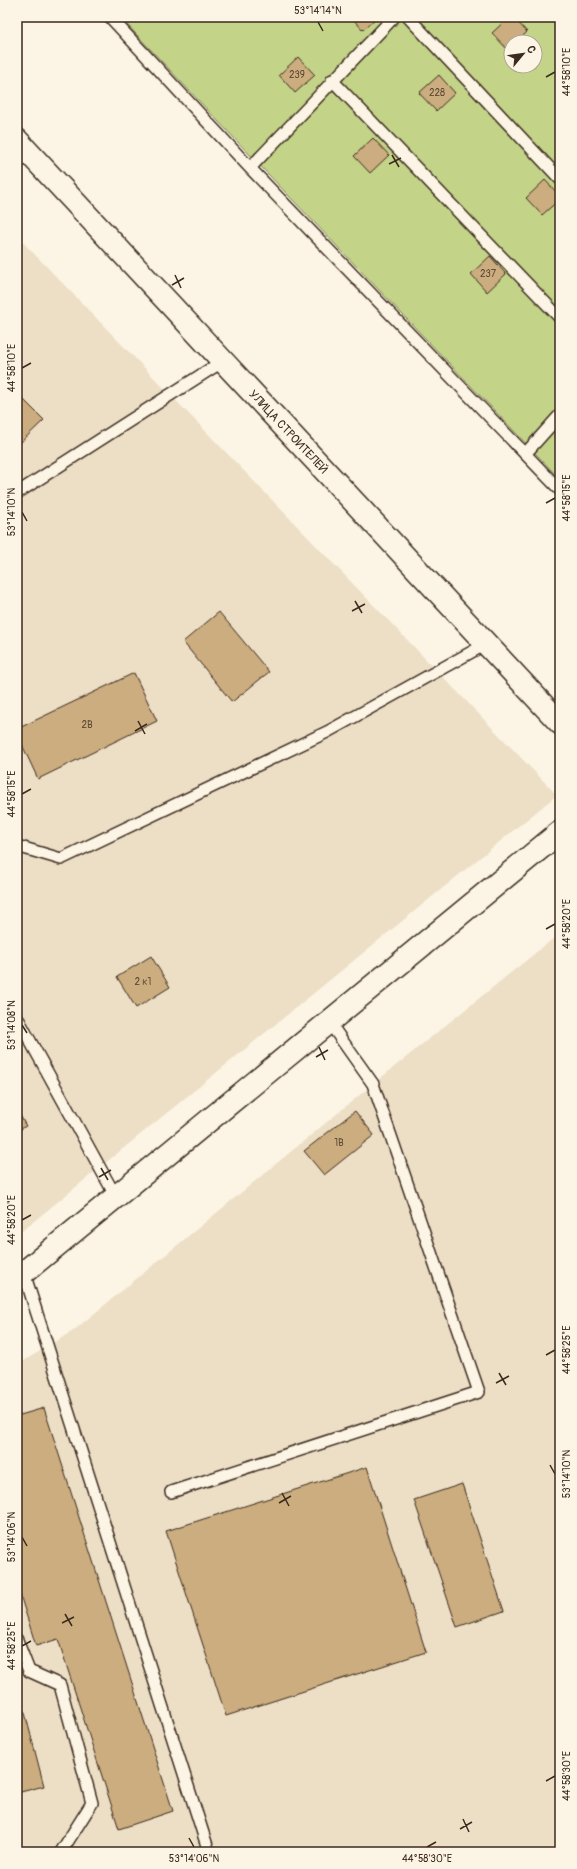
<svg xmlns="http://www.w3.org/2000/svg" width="577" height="1869" viewBox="0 0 577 1869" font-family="Pangolin,sans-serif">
	<rect width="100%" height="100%" fill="#fcf5e5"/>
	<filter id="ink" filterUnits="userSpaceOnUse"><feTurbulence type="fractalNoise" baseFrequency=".025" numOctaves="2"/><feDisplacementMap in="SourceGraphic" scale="8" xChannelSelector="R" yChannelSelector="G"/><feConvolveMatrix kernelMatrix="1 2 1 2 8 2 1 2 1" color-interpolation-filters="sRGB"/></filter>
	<g filter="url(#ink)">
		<path fill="#eddfc6" d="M17,236L557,795L17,1235Z
			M560,933V1852H17V1365L73,1331L373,1084Z"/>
		<path fill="#c3d488" stroke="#7f7f53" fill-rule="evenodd" d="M120,17H560V479L268,174ZM511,42H535V66H511Z"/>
		<path fill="#cbad7f" stroke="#3b2a1e" d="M351,17H377L363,30Z
			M509,17H513L527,32L517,42H511V48L508,50L492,33Z
			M298,57L315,75L295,93L279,75Z
			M439,75L455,93L436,111L419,93Z
			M373,138L389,155L370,173L354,156Z
			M545,180L560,196V199L542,215L526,198Z
			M490,256L506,274L487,292L471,274Z
			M17,393L44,420L18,445L17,443Z
			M219,612L269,672L232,702L183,642Z
			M134,673L157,721L38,779L17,734V729Z
			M151,956L170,987L136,1008L117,977Z
			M17,1110L26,1126L17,1131Z
			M355,1111L374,1135L324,1175L304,1151Z
			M44,1408L173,1811L119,1829L58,1639L36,1646L17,1585V1416Z
			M367,1467L426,1652L226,1716L166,1531Z
			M462,1484L504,1611L457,1627L414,1500Z
			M17,1682L44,1786L17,1793Z"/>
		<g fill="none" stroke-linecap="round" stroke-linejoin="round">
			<g stroke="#3b2a1e" stroke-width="14">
				<path id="lane" d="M110,17L250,168L560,490
					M408,17L560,179
					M332,80L560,318
					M250,168L394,17
					M525,454L560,415
					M17,493L223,361
					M17,846L61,859L327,732L486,644
					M17,1017L116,1197
					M24,1273L209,1852
					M171,1492L479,1392L373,1084L329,1022
					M17,1640L29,1671L60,1685L92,1803L61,1852"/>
			</g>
			<g stroke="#3b2a1e" stroke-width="25">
				<path id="street" d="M17,1278L560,832"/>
			</g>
			<g stroke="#3b2a1e" stroke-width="25">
				<path id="secondary" d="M17,140L560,723"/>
			</g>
			<use href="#lane" stroke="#fcf5e5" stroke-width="11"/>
			<use href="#street" stroke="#fcf5e5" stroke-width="22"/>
			<use href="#secondary" stroke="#fcf5e5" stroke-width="22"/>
		</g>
	</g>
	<path fill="none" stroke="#3b2a1e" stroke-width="1.5" d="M318,22L323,31M546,77L555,72M392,155L399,167M389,164L401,158M175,275L181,288M172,285L184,278M22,368L31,363M546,503L555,498M22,512L27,521M355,601L362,613M352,611L365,604M138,721L145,734M135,731L147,724M22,794L31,789M546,929L555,924M22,1025L27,1033M319,1047L325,1060M316,1057L328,1050M101,1168L108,1180M99,1177L111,1170M22,1220L31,1215M546,1355L555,1350M499,1373L506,1385M496,1383L509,1376M550,1465L555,1474M282,1493L289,1506M279,1503L291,1496M22,1537L27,1546M65,1614L72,1626M62,1623L74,1617M22,1646L31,1641M546,1781L555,1776M463,1819L469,1832M460,1829L472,1822M189,1838L194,1847M427,1847L436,1842"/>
	<g text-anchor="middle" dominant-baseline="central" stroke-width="3" stroke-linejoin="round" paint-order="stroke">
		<g font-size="10" fill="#5f4b36">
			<text x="297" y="75">239</text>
			<text x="437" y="93">228</text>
			<text x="488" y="274">237</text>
			<text x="87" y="725">2В</text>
			<text x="143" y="982">2 к1</text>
			<text x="339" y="1143">1В</text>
		</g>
		<g font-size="12" fill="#3b2a1e" stroke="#fcf5e5">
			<text transform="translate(288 432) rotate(47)">УЛИЦА СТРОИТЕЛЕЙ</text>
		</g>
	</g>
	<rect width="577" height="1869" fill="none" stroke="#fcf5e5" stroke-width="44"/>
	<g transform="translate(523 54) rotate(61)"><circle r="19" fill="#fcf5e5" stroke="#afa495"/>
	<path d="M0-3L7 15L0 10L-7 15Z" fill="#3b2a1e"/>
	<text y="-6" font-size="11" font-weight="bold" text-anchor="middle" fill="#3b2a1e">С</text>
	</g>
	<rect x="22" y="22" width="533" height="1825" fill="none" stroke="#3b2a1e" stroke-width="1.5"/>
	<g font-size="10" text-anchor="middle" fill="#3b2a1e">
		<text x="318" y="14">53°14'14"N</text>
		<text transform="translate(566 72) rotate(-90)" y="4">44°58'10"E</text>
		<text transform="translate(11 368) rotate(-90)" y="4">44°58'10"E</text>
		<text transform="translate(566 498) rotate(-90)" y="4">44°58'15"E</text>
		<text transform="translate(11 512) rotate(-90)" y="4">53°14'10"N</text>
		<text transform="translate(11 794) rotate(-90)" y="4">44°58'15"E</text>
		<text transform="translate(566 924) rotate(-90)" y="4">44°58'20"E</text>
		<text transform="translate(11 1025) rotate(-90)" y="4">53°14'08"N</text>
		<text transform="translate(11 1220) rotate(-90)" y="4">44°58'20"E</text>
		<text transform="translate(566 1350) rotate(-90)" y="4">44°58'25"E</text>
		<text transform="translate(566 1474) rotate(-90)" y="4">53°14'10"N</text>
		<text transform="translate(11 1537) rotate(-90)" y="4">53°14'06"N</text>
		<text transform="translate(11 1646) rotate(-90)" y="4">44°58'25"E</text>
		<text transform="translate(566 1776) rotate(-90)" y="4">44°58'30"E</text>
		<text x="194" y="1862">53°14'06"N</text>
		<text x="427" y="1862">44°58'30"E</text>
	</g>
</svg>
